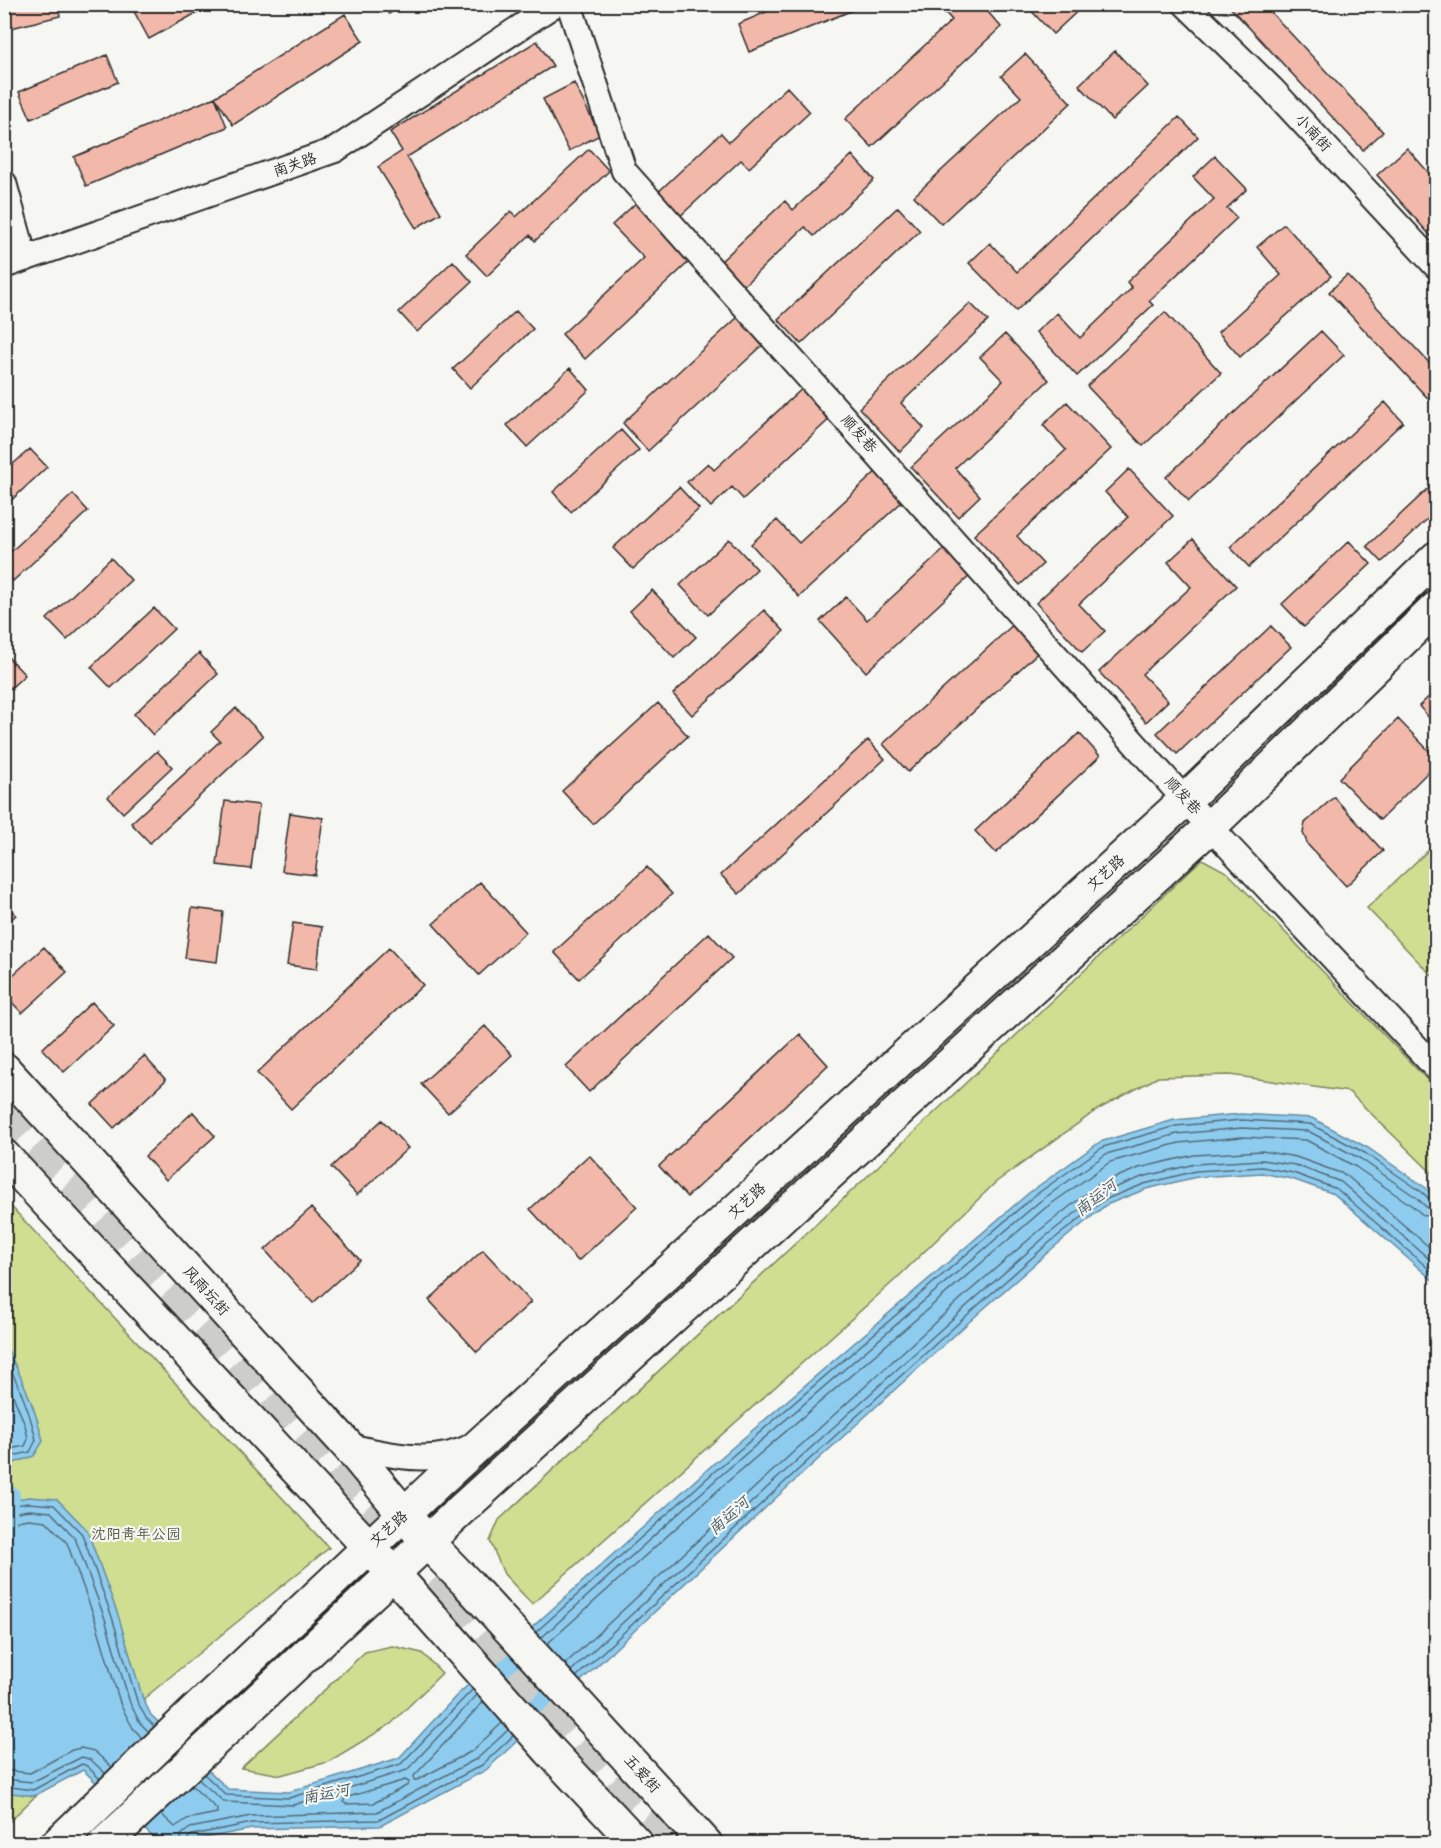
<svg xmlns="http://www.w3.org/2000/svg" width="1441" height="1848" viewBox="0 0 1441 1848" font-family="Pangolin,'LXGW WenKai TC',sans-serif">
	<rect width="100%" height="100%" fill="#f6f6f2"/>
	<filter id="ink" filterUnits="userSpaceOnUse"><feTurbulence type="fractalNoise" baseFrequency=".0167" numOctaves="2"/><feDisplacementMap in="SourceGraphic" scale="12" xChannelSelector="R" yChannelSelector="G"/><feConvolveMatrix kernelMatrix="1 2 1 2 8 2 1 2 1" color-interpolation-filters="sRGB"/></filter>
	<g filter="url(#ink)">
		<path fill="#d0de91" stroke="#7e845e" stroke-width="1.5" d="M1436,843V980L1367,908Z
			M1202,859L1228,873L1436,1089V1177L1349,1092L1230,1075L1158,1077L1097,1110L996,1182L895,1280L532,1604L504,1574L490,1541L499,1520L874,1170Z
			M5,1200L329,1548C219,1637 105,1725 5,1826Z
			M392,1646L422,1653L442,1673L391,1724L328,1762L281,1775L241,1768L365,1652Z"/>
		<path fill="#8eccef" stroke="#668ca1" stroke-width="1.5" d="M1241,1114L1312,1118L1368,1148L1426,1188L1436,1198V1283L1334,1194L1292,1179L1262,1173L1197,1177L1146,1189L1106,1205L1054,1247L980,1312L779,1495L486,1770L380,1826L252,1829L179,1843H159L83,1770L34,1796L5,1792V1502L28,1497L57,1499L87,1530L118,1615L143,1699L151,1715L228,1789L289,1792L399,1758L457,1695L711,1466L1030,1192L1100,1142L1174,1120Z
			M4,1342C20,1374 35,1406 43,1441L34,1456L11,1464H5Z"/>
		<g fill="none" stroke-linecap="round" stroke-linejoin="round">
			<path stroke="#536b79" stroke-width="1.5" d="M4,1356C18,1383 30,1411 36,1440L30,1452L4,1458
				M4,1373L25,1425L28,1439L25,1446L4,1450
				M4,1507L28,1503L54,1505L82,1534L112,1617L137,1701L146,1718L154,1726
				M4,1514L29,1510L51,1512L75,1538L105,1619L130,1703L140,1723L149,1732
				M4,1523L29,1519L46,1521L67,1543L96,1622L121,1706L133,1728L142,1738
				M536,1632L715,1471L1034,1196L1103,1147L1176,1126L1242,1120L1310,1124L1365,1153L1422,1192L1431,1201L1436,1202
				M541,1638L720,1476L1039,1202L1106,1154L1177,1134L1242,1128L1308,1131L1361,1159L1417,1198L1426,1207L1436,1210
				M547,1644L726,1483L1044,1209L1110,1162L1179,1143L1242,1137L1306,1140L1356,1167L1411,1205L1423,1215L1436,1219
				M565,1664L764,1479L965,1295L1040,1230L1097,1185L1139,1168L1194,1155L1262,1151L1296,1157L1346,1175L1436,1253
				M571,1671L770,1485L971,1302L1046,1236L1101,1193L1142,1177L1195,1164L1262,1160L1295,1165L1341,1182L1436,1265
				M576,1677L775,1491L976,1307L1050,1242L1104,1200L1144,1184L1196,1171L1262,1167L1293,1173L1337,1189L1436,1275
				M483,1702L414,1776V1780H417L472,1751L502,1723
				M4,1770L30,1773L72,1750L81,1748L94,1751L112,1767
				M204,1774L226,1795L289,1798L401,1764L473,1689
				M4,1779L32,1782L82,1757L91,1760L105,1773
				M198,1779L224,1802L293,1805L407,1770L477,1695
				M405,1780L409,1782L408,1785L374,1803L346,1804L343,1802L345,1798Z
				M4,1786L33,1790L82,1764L87,1766L100,1779
				M161,1814L175,1827L187,1819L217,1813V1809L192,1786
				M180,1844L182,1834L190,1828L251,1816L377,1812L478,1758L508,1730
				M188,1844V1838L192,1835L252,1823L379,1820L482,1765L513,1736"/>
			<path stroke="#8eccef" stroke-width="20" d="M4,1534L10,1496"/>
		</g>
		<path fill="#f2b9aa" stroke="#2b2b2b" stroke-width="1.5" d="M4,4H58L60,16L7,29Z
			M130,4H213L149,39Z
			M383,4H403L389,14Z
			M785,4H868L749,52L738,24Z
			M937,4H981L1001,27L872,147L845,119L952,20Z
			M1025,4H1085L1053,34Z
			M1227,4H1263L1383,132L1363,150Z
			M345,14L363,41L233,125L215,97Z
			M537,41L553,66L407,157L441,213L416,228L378,167L402,151L390,132Z
			M1115,51L1148,86L1112,120L1079,85Z
			M1025,54L1071,103L941,224L914,196L1021,97L1001,76Z
			M107,55L118,82L31,119L19,92Z
			M574,83L600,135L569,151L543,99Z
			M787,87L810,112L749,168L741,160L677,219L655,195L721,133L729,142Z
			M215,97L227,127L86,186L74,157Z
			M1179,117L1198,137L1016,311L969,263L990,243L1017,272Z
			M1407,148L1436,181V242L1377,175Z
			M589,149L609,171L535,241L530,235L487,276L466,254L511,211L516,217Z
			M852,155L874,180L814,236L805,227L740,289L718,264L785,201L793,210Z
			M1215,156L1247,189L1227,208L1237,218L1149,301L1153,305L1077,376L1036,332L1057,313L1080,338L1132,288L1127,282L1214,199L1193,177Z
			M637,202L691,260L585,359L562,334L644,258L612,225Z
			M898,207L920,231L801,344L778,319Z
			M1284,224L1331,276L1240,357L1218,332L1281,275L1257,247Z
			M453,261L472,282L417,332L399,312Z
			M1347,275L1436,370V407L1329,292Z
			M970,303L988,321L901,403L924,428L900,452L859,408Z
			M516,311L533,329L470,388L453,369Z
			M1165,312L1221,373L1143,446L1087,386Z
			M739,316L764,344L648,451L623,423Z
			M1321,331L1344,355L1189,501L1166,477Z
			M1005,334L1049,380L955,468L980,496L958,517L911,467L1003,381L980,357Z
			M570,368L589,390L527,447L507,425Z
			M806,385L834,415L743,499L732,487L711,507L687,482L708,463L714,470Z
			M1067,402L1111,449L1017,536L1043,564L1020,585L974,535L1066,450L1043,425Z
			M1385,402L1403,422L1249,567L1230,547Z
			M621,430L639,450L571,512L553,492Z
			M30,449L47,467L4,507V472Z
			M880,468L907,497L799,597L751,544L777,520L799,543Z
			M1129,469L1173,516L1079,604L1105,631L1082,652L1036,603L1128,517L1105,492Z
			M679,487L699,509L633,569L613,548Z
			M1430,487L1436,494V511L1382,562L1367,546Z
			M73,494L88,511L13,581L4,572V558Z
			M729,539L757,569L708,615L680,585Z
			M1193,539L1236,586L1142,674L1168,701L1146,722L1099,672L1191,587L1168,562Z
			M1349,541L1371,564L1304,627L1282,604Z
			M949,545L974,572L866,672L820,621L846,597L867,620Z
			M111,558L131,580L67,640L47,619Z
			M652,590L696,637L674,658L630,611Z
			M154,608L174,629L111,688L91,667Z
			M764,610L784,631L692,715L673,694Z
			M1017,621L1043,648L908,772L883,744Z
			M1271,626L1291,647L1177,754L1157,733Z
			M199,653L218,674L153,735L134,714Z
			M7,656L25,675L4,694V658Z
			M1436,690V726L1419,706Z
			M658,703L688,736L593,824L562,791Z
			M236,708L263,736L150,843L131,823L220,741L211,732Z
			M1398,719L1436,758V764L1380,820L1339,778Z
			M1079,733L1100,756L996,853L975,831Z
			M868,740L885,759L739,894L721,875Z
			M157,751L172,767L123,813L108,797Z
			M1334,797L1383,851L1346,886L1308,845L1303,833L1305,823Z
			M225,801L259,805L251,869L217,865Z
			M290,813L323,818L315,875L282,871Z
			M647,867L672,894L579,979L554,952Z
			M480,882L526,932L479,975L433,924Z
			M4,902L16,915L4,926Z
			M192,908L223,912L217,962L185,958Z
			M293,923L322,927L317,969L287,965Z
			M709,933L732,958L589,1092L566,1067Z
			M44,947L67,972L22,1013L4,994V983Z
			M389,948L423,985L291,1109L257,1073Z
			M92,1002L114,1026L64,1072L42,1049Z
			M485,1026L512,1055L448,1113L421,1084Z
			M800,1034L828,1065L687,1197L659,1166Z
			M144,1056L166,1080L114,1128L92,1104Z
			M193,1112L215,1136L166,1180L145,1156Z
			M382,1120L408,1148L357,1195L331,1167Z
			M589,1155L637,1207L578,1261L530,1209Z
			M311,1208L360,1260L313,1303L265,1250Z
			M483,1250L531,1302L477,1352L429,1300Z"/>
		<g fill="none" stroke-linecap="round" stroke-linejoin="round">
			<path stroke="#cdcdca" stroke-width="33" stroke-dasharray="33 16" stroke-linecap="butt" d="M4,1109L263,1395L462,1619
				M455,1592L614,1774L680,1844"/>
			<g stroke="#2b2b2b" stroke-width="28">
				<path id="minor" d="M569,4L624,171L1185,800L1436,1068
					M1185,4L1272,89L1436,266
					M4,183L25,259
					M4,266L335,150L555,4
					M348,1446C390,1455 434,1467 474,1445"/>
			</g>
			<g stroke="#2b2b2b" stroke-width="36">
				<path id="major" d="M4,1069L348,1446L427,1542L469,1585L706,1844
					M4,1156L393,1573L550,1751L637,1844
					M57,1844L194,1712L437,1483L1185,800L1436,558
					M104,1844L461,1510L1211,826L1436,608"/>
			</g>
			<use href="#minor" stroke="#f6f6f2" stroke-width="24"/>
			<use href="#major" stroke="#f6f6f2" stroke-width="32"/>
		</g>
	</g>
	<g text-anchor="middle" dominant-baseline="central" stroke-width="4.5" stroke-linejoin="round" paint-order="stroke">
		<g font-size="15" fill="#2b2b2b" stroke="#f6f6f2">
			<text transform="translate(1313 133) rotate(47)">小南街</text>
			<text transform="translate(295 165) rotate(-19)">南关路</text>
			<text transform="translate(859 434) rotate(48)">顺发巷</text>
			<text transform="translate(1183 796) rotate(47)">顺发巷</text>
			<text transform="translate(1106 873) rotate(-42)">文艺路</text>
			<text transform="translate(747 1201) rotate(-42)">文艺路</text>
			<text transform="translate(206 1291) rotate(48)">风雨坛街</text>
			<text transform="translate(389 1529) rotate(-42)">文艺路</text>
			<text transform="translate(642 1774) rotate(48)">五爱街</text>
		</g>
		<g font-size="15" fill="#545844" stroke="#f6f6f2">
			<text x="136" y="1534">沈阳青年公园</text>
		</g>
		<g font-size="16" font-style="italic" fill="#495b66" stroke="#f6f6f2">
			<text transform="translate(1096 1198) rotate(-38)">南运河</text>
			<text transform="translate(729 1516) rotate(-41)">南运河</text>
			<text transform="translate(326 1794) rotate(-11)">南运河</text>
		</g>
	</g>
	<rect width="1441" height="1848" fill="none" stroke="#f6f6f2" stroke-width="24"/>
	<rect x="12" y="12" width="1417" height="1824" fill="none" stroke="#2b2b2b" stroke-width="2" filter="url(#ink)"/>
</svg>
